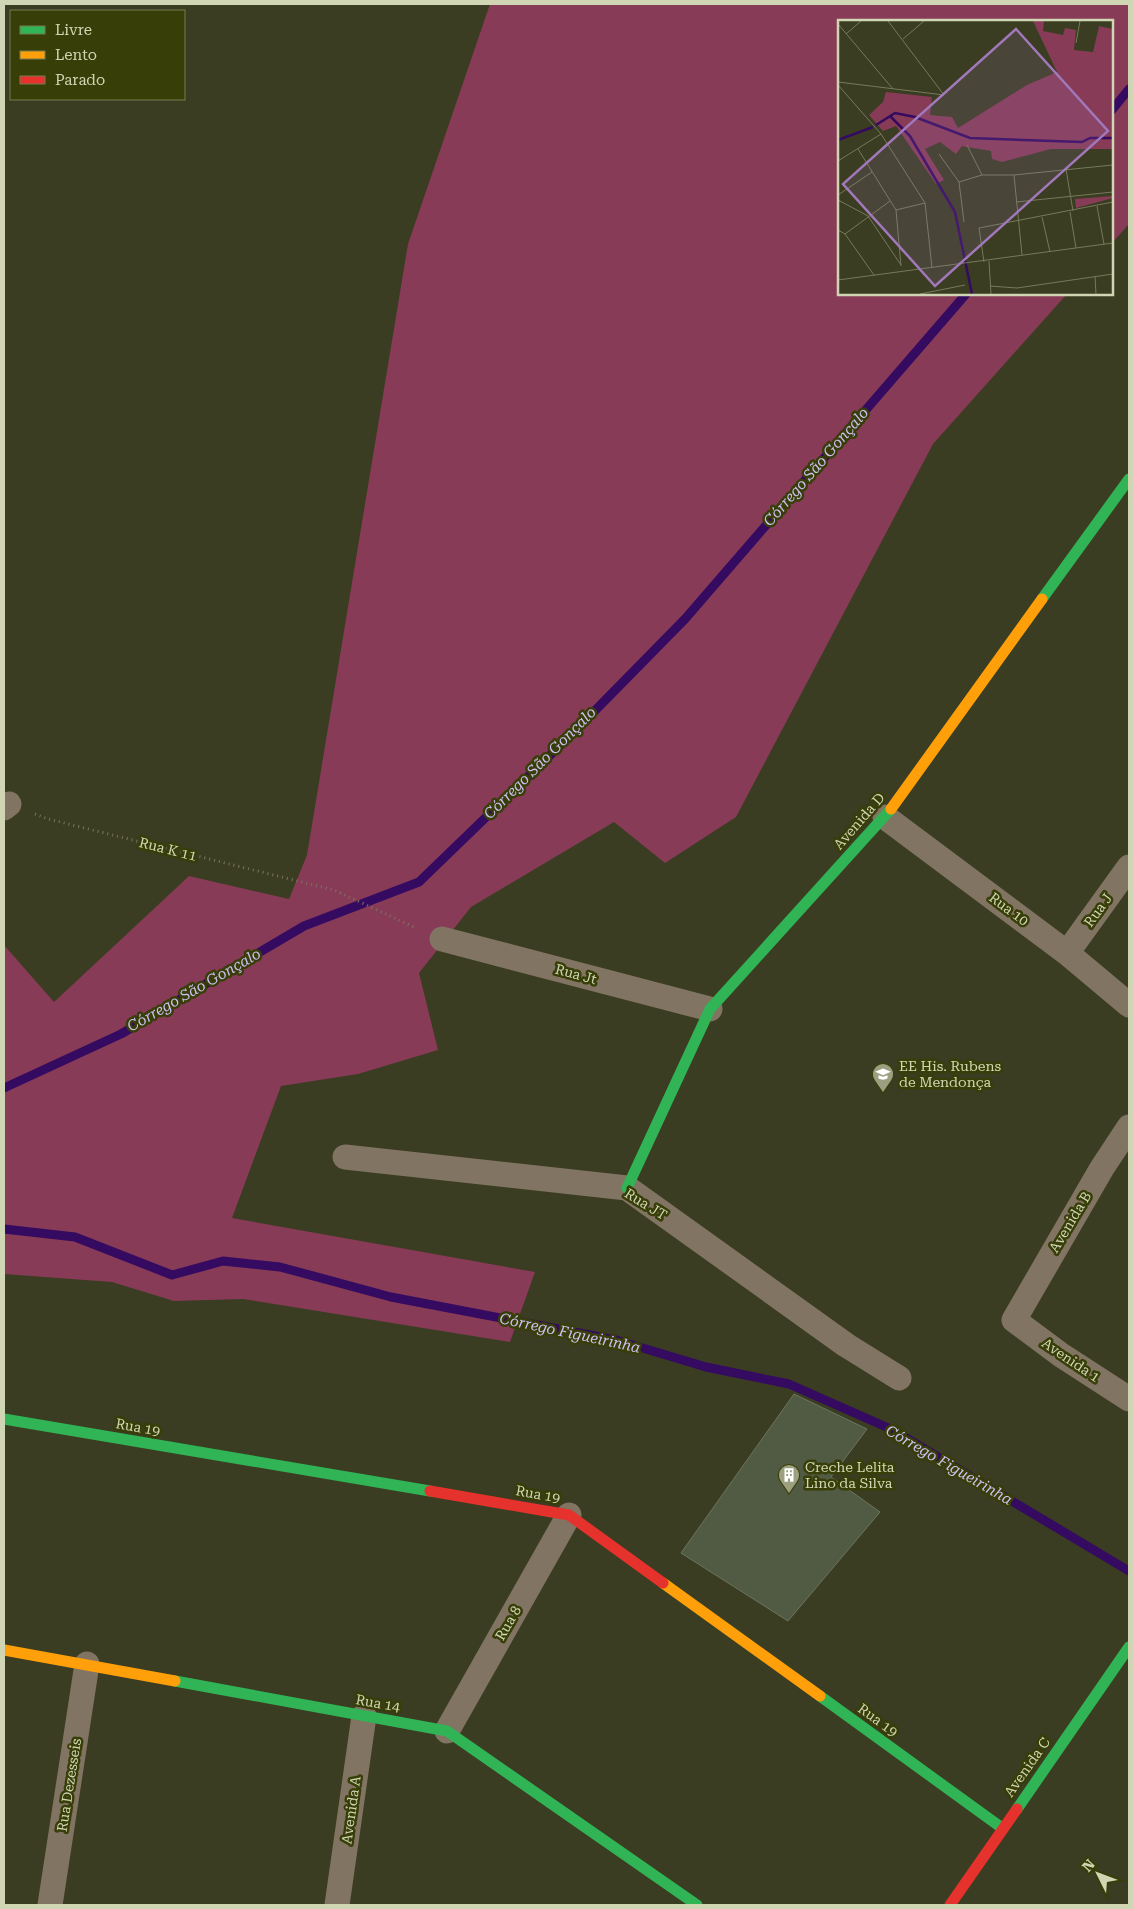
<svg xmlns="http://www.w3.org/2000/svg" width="1133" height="1909" viewBox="0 0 1133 1909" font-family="'Roboto Serif',serif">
	<rect width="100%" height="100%" fill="#3a3d21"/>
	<path fill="#873b57" d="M490,4H1129V224L1112,243V21H839V294H1067L933,444L736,817L665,863L614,822L471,907L419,973L438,1050L358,1074L281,1086L232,1218L535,1272L510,1342L243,1299L174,1301L112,1282L4,1274V945L54,1002L189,876L289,899L307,855L408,244Z"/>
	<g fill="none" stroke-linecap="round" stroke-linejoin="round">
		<path stroke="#350a61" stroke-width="9" d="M1112,110L1129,89
			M4,1088L121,1034L304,926L419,882L571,735L685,619L966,294
			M4,1229L75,1237L172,1275L223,1261L280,1267L391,1297L616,1340L706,1367L789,1384L893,1430L1129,1571"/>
	</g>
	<path fill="#515a43" stroke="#6c755d" d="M794,1394L867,1429L831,1477L880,1512L788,1621L681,1553Z"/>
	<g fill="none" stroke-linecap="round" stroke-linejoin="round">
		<path stroke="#7c7362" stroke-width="3" stroke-dasharray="1 4" stroke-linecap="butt" d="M35,814L48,819L334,890L416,928"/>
		<path stroke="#827462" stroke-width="25" d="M4,808L9,804
			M885,817L1067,953L1129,1005
			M442,939L710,1009
			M1067,953L1129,867
			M1129,1127L1102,1168L1014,1320L1061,1355L1129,1399
			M345,1157L627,1188L846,1345L899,1378
			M447,1731L569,1515
			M50,1905L87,1664
			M337,1905L364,1716"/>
		<path stroke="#30b455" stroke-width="11" d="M1042,599L1129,479
			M627,1188L710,1009L891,809
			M4,1419L430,1491
			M175,1681L447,1731L697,1905
			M820,1696L1002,1828
			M1017,1809L1129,1647"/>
		<path stroke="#ff9f0a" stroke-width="11" d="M891,809L1042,599
			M663,1583L820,1696
			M4,1650L175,1681"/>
		<path stroke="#e5322d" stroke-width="11" d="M430,1491L569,1515L663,1583
			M950,1905L1017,1809"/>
	</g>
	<defs>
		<g id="school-pin" transform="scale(1.125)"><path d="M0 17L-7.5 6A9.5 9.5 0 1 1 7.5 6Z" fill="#9ca081" stroke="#383e08"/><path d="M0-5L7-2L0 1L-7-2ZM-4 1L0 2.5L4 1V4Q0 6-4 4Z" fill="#fff"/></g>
		<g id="building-pin" transform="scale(1.125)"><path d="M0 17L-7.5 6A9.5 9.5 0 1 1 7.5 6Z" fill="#9ca081" stroke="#383e08"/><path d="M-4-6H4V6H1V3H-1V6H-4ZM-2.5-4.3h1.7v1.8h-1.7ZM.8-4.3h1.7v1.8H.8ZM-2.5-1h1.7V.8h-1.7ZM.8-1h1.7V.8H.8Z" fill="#fff"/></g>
	</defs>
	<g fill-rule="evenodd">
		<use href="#school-pin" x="883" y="1074"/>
		<use href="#building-pin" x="789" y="1475"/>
	</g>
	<g text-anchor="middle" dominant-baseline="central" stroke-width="5" stroke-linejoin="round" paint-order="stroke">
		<g font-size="14" fill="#d0d6b4" stroke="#383e08">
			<text transform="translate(859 821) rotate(-49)">Avenida D</text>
			<text transform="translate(168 849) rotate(14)">Rua K 11</text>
			<text transform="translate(1009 909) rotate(37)">Rua 10</text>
			<text transform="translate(1098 910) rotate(-54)">Rua J</text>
			<text transform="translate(576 974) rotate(15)">Rua Jt</text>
			<text transform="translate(646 1204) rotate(32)">Rua JT</text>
			<text transform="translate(1070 1222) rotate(-59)">Avenida B</text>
			<text transform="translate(1071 1360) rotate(34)">Avenida 1</text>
			<text transform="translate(138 1427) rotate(10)">Rua 19</text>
			<text transform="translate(538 1494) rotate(10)">Rua 19</text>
			<text transform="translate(508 1623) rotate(-60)">Rua 8</text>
			<text transform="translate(378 1703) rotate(10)">Rua 14</text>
			<text transform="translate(878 1720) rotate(36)">Rua 19</text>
			<text transform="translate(1027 1767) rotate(-55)">Avenida C</text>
			<text transform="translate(69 1785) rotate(-81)">Rua Dezesseis</text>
			<text transform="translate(351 1810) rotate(-82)">Avenida A</text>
		</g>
		<g font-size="14" fill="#d0d6b4" stroke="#383e08" text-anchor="start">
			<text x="899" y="1066">EE His. Rubens<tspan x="899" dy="16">de Mendonça</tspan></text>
			<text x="805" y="1467">Creche Lelita<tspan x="805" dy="16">Lino da Silva</tspan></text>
		</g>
		<g font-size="15" font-style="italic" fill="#cdc0f2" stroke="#383e08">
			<text transform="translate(816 467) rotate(-49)">Córrego São Gonçalo</text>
			<text transform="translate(540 763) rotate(-45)">Córrego São Gonçalo</text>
			<text transform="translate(194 990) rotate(-30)">Córrego São Gonçalo</text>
			<text transform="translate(570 1333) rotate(12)">Córrego Figueirinha</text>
			<text transform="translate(949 1465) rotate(30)">Córrego Figueirinha</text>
		</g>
	</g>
	<g transform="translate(838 20)">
		<rect width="275" height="275" fill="#3a3d21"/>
		<path d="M195,1H206L205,11L225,15L227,8L238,10L236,30L255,32L261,6L275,9V129H213L164,142L154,139L153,131L124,126L118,134L102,122L87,129L106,160L98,164L58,106L45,111L31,95L45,82L48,72L94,77L92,95L114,97L120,108L189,65L219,52ZM275,176V178L238,188L237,179Z" fill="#873b57"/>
		<path fill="none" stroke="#350a61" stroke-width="2.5" d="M52,96L72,116L117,192L134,274M38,105L57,93L77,97L132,118L244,122L252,118H275M0,120L35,107"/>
		<path fill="none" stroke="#767a5c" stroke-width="1" d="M50,1L106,75M0,4L55,69M8,14L23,1M65,19L86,1M238,23L242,1M0,62L106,75M0,65L43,114L87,183L94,248M129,125L144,155M20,129L58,190L63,246M101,134L121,162L126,202M0,141L43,114M228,149L235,191M176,155L184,235M121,162L144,155H176L275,145M0,175L34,152M0,180L30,196L63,245M178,182L275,172M259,186L266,224M58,190L87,183M232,192L238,228M204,197L212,232M0,210L7,214L36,255M7,214L52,181M151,241L153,274M146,242L141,208L275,182M257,256L258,274M0,260L275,223M152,266L179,268L275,254M82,274L127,265"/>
		<path fill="#a178ba" fill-opacity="0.15" stroke="#a178ba" stroke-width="2.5" d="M178,9L270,111L97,266L5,164Z"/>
		<rect width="275" height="275" fill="none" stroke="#d0d6b4" stroke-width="2.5"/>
	</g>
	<rect width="1133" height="1909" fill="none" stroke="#d0d6b4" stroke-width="10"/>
	<rect x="10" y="10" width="175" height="90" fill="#383e08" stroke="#757b4d"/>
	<rect x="20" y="26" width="25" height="8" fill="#30b455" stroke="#757b4d"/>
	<text x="55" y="35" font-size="15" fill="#d0d6b4">Livre</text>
	<rect x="20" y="51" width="25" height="8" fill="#ff9f0a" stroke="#757b4d"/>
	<text x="55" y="60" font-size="15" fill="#d0d6b4">Lento</text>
	<rect x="20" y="76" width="25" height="8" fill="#e5322d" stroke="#757b4d"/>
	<text x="55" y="85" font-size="15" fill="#d0d6b4">Parado</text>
	<g transform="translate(1098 1874) rotate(312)" stroke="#383e08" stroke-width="4" paint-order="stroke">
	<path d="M0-4L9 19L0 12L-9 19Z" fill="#d0d6b4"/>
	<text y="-8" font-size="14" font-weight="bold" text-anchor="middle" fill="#d0d6b4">N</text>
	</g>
</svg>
